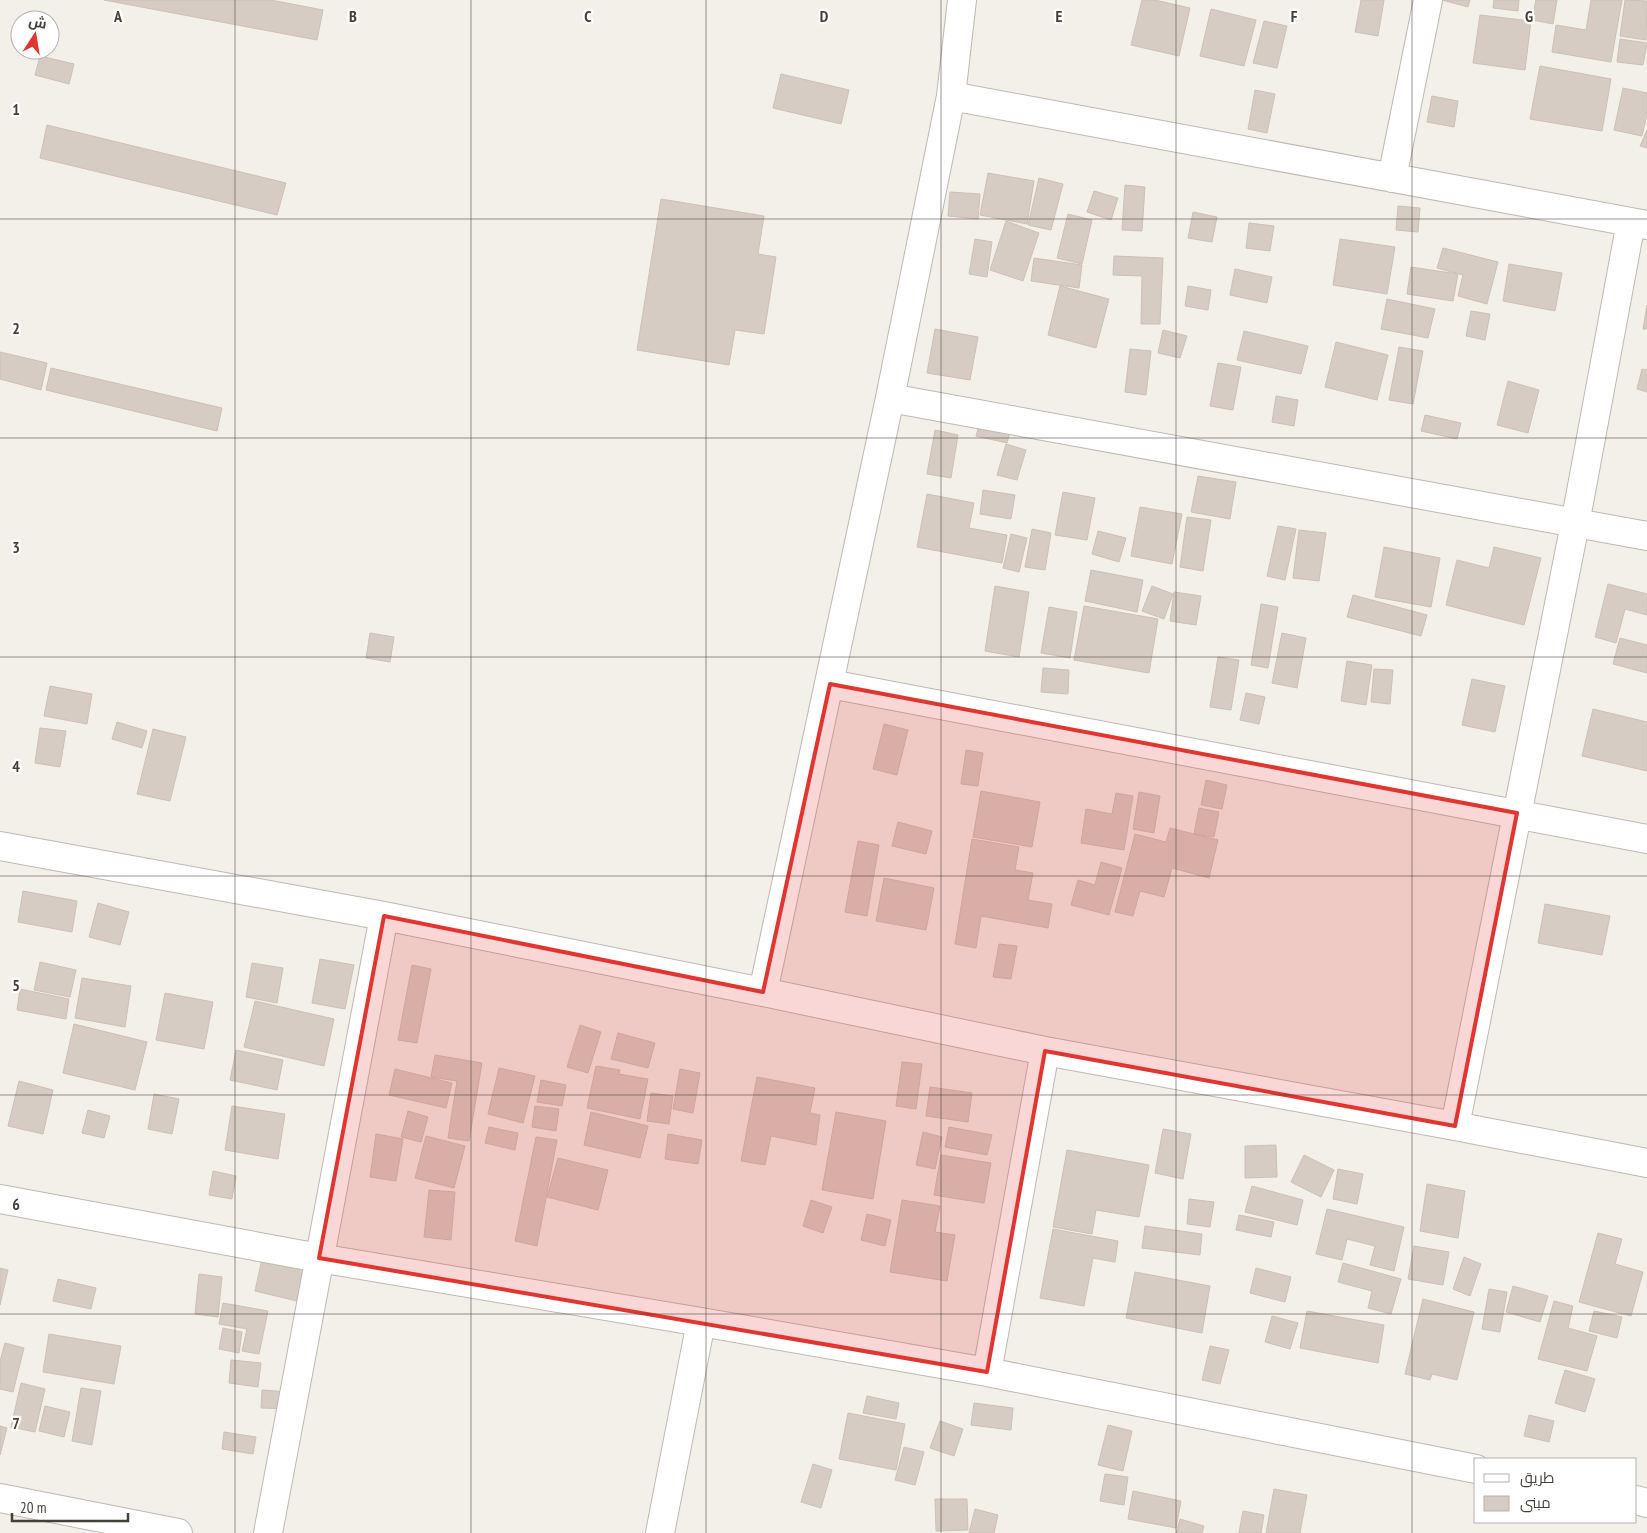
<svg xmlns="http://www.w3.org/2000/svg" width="1647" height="1533" viewBox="0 0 1647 1533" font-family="'PT Sans Narrow',Cairo,sans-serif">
	<rect width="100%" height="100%" fill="#f3efe9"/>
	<path fill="#d6ccc3" stroke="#cdc0b4" d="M104,0H271L323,10L317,40Z
		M1142,0H1155L1190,8L1179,56L1131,45Z
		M1361,0H1384L1378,36L1355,32Z
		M1442,0H1470L1468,7Z
		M1494,0H1519L1518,11L1493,8Z
		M1536,0H1557L1553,24L1532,20Z
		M1591,0H1622L1611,62L1552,52L1556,25L1586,30Z
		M1625,0L1647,1L1646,40L1620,36Z
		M1211,9L1256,20L1244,66L1200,56Z
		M1480,15L1531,21L1525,70L1473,63Z
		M1264,21L1287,26L1277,68L1253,63Z
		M1620,39L1647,43L1643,65L1617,62Z
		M40,56L74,64L69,84L35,75Z
		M1540,66L1611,79L1602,131L1530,119Z
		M781,74L849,90L841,124L773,108Z
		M1623,88L1647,93V114L1642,136L1614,130Z
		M1255,90L1275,94L1267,133L1248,129Z
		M1432,96L1458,101L1454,127L1427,122Z
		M47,125L286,183L277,215L40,158Z
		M1647,130V148L1640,146Z
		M988,173L1034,181L1027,224L980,215Z
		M1039,178L1063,184L1051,230L1028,225Z
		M1125,185L1145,187L1142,231L1122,230Z
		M1094,191L1118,198L1111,220L1087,212Z
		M950,192L980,194L978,219L948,216Z
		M661,199L764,216L758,254L776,257L764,334L735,330L729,365L637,350Z
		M1398,206L1420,208L1418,232L1396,230Z
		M1193,212L1217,217L1212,242L1188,238Z
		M1068,214L1092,220L1082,264L1057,258Z
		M1006,221L1039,233L1023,281L990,270Z
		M1249,223L1274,226L1270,251L1246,248Z
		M975,239L992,242L987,277L969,274Z
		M1340,239L1395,247L1387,294L1333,285Z
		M1443,248L1498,262L1487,304L1458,296L1463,275L1437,268Z
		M1114,256L1163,258L1160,324H1141L1142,276L1113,275Z
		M1034,258L1082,265L1079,288L1031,281Z
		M1509,264L1562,273L1555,311L1503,301Z
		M1411,267L1458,274L1453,301L1407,294Z
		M1235,269L1272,277L1267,303L1230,295Z
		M1060,286L1109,299L1096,348L1048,335Z
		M1188,286L1211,290L1208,310L1185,306Z
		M1387,299L1435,309L1428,338L1381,329Z
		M1647,305V329H1643Z
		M1471,311L1490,314L1485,340L1466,336Z
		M935,329L978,337L970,380L927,373Z
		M1163,330L1187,336L1180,358L1158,353Z
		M1244,331L1308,346L1301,374L1237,360Z
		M1336,342L1388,355L1377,400L1325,387Z
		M1399,347L1423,351L1413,404L1389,400Z
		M1130,349L1151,351L1146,395L1125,392Z
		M0,352L47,363L41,390L0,379Z
		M1218,363L1241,367L1233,410L1210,406Z
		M51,368L222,408L217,431L46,390Z
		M1642,369L1647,370V392L1637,389Z
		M1508,381L1539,390L1528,433L1497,425Z
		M1276,396L1298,400L1294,426L1272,422Z
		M1425,415L1461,423L1457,439L1421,431Z
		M981,418L1012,425L1007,443L976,436Z
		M935,430L958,435L951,478L927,474Z
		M1006,444L1026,450L1017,480L997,475Z
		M1198,476L1236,482L1230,519L1191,512Z
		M983,490L1015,495L1011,519L980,514Z
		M1063,492L1095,498L1087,540L1055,535Z
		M927,494L974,503L969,528L1007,535L1002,563L917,547Z
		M1140,507L1182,514L1172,564L1131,556Z
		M1187,517L1211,520L1203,571L1180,567Z
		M1278,526L1296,529L1285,580L1267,576Z
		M1032,529L1051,533L1045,570L1025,567Z
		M1299,530L1326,533L1319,581L1293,578Z
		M1098,531L1126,538L1119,562L1092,554Z
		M1011,534L1027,538L1019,572L1003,568Z
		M1384,547L1440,558L1431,607L1375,597Z
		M1494,547L1541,558L1524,625L1446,605L1457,560L1489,568Z
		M1091,570L1143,580L1137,612L1085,601Z
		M1608,584L1647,594V615L1625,609L1616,643L1595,637Z
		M995,586L1029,592L1019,657L985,651Z
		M1152,586L1173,594L1164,619L1142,611Z
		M1174,592L1201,596L1196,625L1170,621Z
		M1353,595L1427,615L1421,636L1347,617Z
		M1261,604L1278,607L1268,668L1251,665Z
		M1084,606L1158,619L1149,673L1074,660Z
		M1049,607L1077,612L1070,658L1041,653Z
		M370,633L394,637L390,662L366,658Z
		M1282,633L1306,638L1297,688L1272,683Z
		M1620,638L1647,645V673L1613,664Z
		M1218,657L1239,660L1231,710L1210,707Z
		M1347,661L1372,665L1366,705L1341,701Z
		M1043,668L1069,670L1068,694L1041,692Z
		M1374,669L1393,670L1390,704L1371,702Z
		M1472,679L1505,686L1495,732L1462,725Z
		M50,686L92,694L87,724L44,716Z
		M1246,693L1265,697L1259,724L1240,720Z
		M1593,709L1647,722V771L1582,756Z
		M117,722L147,731L142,748L112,739Z
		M884,724L908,730L897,775L873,769Z
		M40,728L66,731L60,767L35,763Z
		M153,729L186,737L170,801L137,794Z
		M966,750L983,753L978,786L961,784Z
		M1206,780L1227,785L1222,809L1201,805Z
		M981,791L1040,802L1032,847L973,837Z
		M1139,792L1160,796L1154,833L1133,829Z
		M1116,793L1133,796L1124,850L1081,843L1086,809L1112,814Z
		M1199,808L1219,812L1214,837L1194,834Z
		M898,822L932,831L926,854L892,846Z
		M1170,828L1218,840L1209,878L1172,868L1164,897L1140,891L1133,916L1115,912L1135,834L1166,842Z
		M972,839L1019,847L1015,870L1033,873L1028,900L1052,904L1048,928L981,916L976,948L955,944Z
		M858,841L879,845L867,916L845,912Z
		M1101,862L1122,868L1109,915L1071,905L1078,880L1095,885Z
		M884,878L934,888L926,930L876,921Z
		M23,891L77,901L72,932L18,922Z
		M98,903L129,912L120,945L89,937Z
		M1545,904L1610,916L1602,955L1538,943Z
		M999,944L1017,946L1011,979L993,977Z
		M320,959L354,965L345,1009L312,1003Z
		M40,962L76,970L70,997L34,990Z
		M252,963L283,968L277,1003L246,997Z
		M412,965L431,969L417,1043L398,1040Z
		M82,978L131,986L125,1027L75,1018Z
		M20,989L69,999L66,1019L17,1010Z
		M165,993L213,1002L204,1049L156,1040Z
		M255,1001L334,1019L324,1066L244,1047Z
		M74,1024L147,1042L135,1090L63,1073Z
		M580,1025L601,1032L588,1073L567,1067Z
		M618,1033L655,1043L648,1068L611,1059Z
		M236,1050L283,1060L277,1090L230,1080Z
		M435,1055L482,1063L469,1141L448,1138L457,1081L431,1077Z
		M902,1062L922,1064L916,1109L896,1106Z
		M596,1066L620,1070L619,1074L648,1079L640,1119L587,1108Z
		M499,1068L535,1076L523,1123L488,1114Z
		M395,1069L452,1083L446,1108L389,1095Z
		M680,1069L700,1073L693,1113L673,1109Z
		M757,1077L815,1088L810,1113L820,1115L816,1145L771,1136L765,1165L741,1161Z
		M541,1080L566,1085L562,1106L537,1102Z
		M19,1081L53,1090L43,1134L8,1126Z
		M930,1087L972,1093L968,1122L926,1116Z
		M651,1093L673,1096L669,1124L647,1121Z
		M154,1094L179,1099L172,1134L148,1129Z
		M232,1106L285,1114L278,1159L225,1150Z
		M535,1106L559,1109L556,1131L532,1127Z
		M88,1110L110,1116L104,1138L82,1133Z
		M408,1111L428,1117L421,1142L401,1137Z
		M591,1112L648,1126L640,1158L584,1145Z
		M836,1112L886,1121L873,1199L822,1190Z
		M489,1127L518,1133L515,1150L485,1143Z
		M949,1127L992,1135L987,1155L945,1147Z
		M1163,1129L1191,1134L1183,1179L1155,1173Z
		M923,1132L942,1137L935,1169L916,1165Z
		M376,1134L403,1139L396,1181L370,1177Z
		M668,1134L702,1140L698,1164L665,1159Z
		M426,1136L465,1146L454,1188L415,1178Z
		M536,1137L557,1140L537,1246L515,1241Z
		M1276,1145L1277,1177L1245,1178V1146Z
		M1067,1150L1149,1165L1139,1217L1096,1210L1092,1234L1053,1227Z
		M941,1155L991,1163L984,1203L934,1195Z
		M1304,1155L1334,1170L1321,1197L1291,1182Z
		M558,1158L608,1170L598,1210L547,1197Z
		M1338,1169L1363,1174L1357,1204L1333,1199Z
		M213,1171L236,1176L232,1199L209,1195Z
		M1427,1184L1465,1191L1458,1238L1420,1231Z
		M1252,1186L1303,1200L1297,1225L1245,1212Z
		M429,1190L455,1192L451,1240L424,1237Z
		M1189,1199L1214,1202L1210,1227L1187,1224Z
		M811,1200L832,1207L823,1233L803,1226Z
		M902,1200L940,1206L935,1232L955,1235L947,1281L890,1272Z
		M1327,1209L1404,1227L1394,1271L1370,1265L1375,1246L1347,1239L1342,1260L1316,1254Z
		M867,1214L891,1220L885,1246L861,1240Z
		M1239,1215L1274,1222L1271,1237L1236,1230Z
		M1145,1226L1202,1234L1200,1255L1142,1248Z
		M1053,1229L1118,1241L1115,1262L1093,1258L1084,1306L1040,1298Z
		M1598,1233L1622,1239L1615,1264L1643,1272L1631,1316L1579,1302Z
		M1414,1246L1449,1252L1443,1285L1408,1279Z
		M1464,1257L1481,1264L1470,1296L1453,1289Z
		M262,1259L305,1269L297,1301L255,1291Z
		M1343,1263L1401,1279L1391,1314L1368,1308L1372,1291L1338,1282Z
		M0,1268L8,1270L0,1305Z
		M1256,1268L1291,1277L1285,1302L1250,1293Z
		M1135,1272L1210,1286L1202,1333L1126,1318Z
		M199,1274L222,1277L218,1317L195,1314Z
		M58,1279L96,1288L91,1309L53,1301Z
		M1513,1286L1548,1296L1540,1322L1506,1312Z
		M1489,1289L1507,1292L1500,1332L1482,1329Z
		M1423,1299L1474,1312L1457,1380L1432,1374L1430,1380L1405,1374Z
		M1554,1301L1573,1306L1568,1328L1597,1336L1587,1371L1538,1359Z
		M223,1303L268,1311L259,1354L242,1351L247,1329L219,1324Z
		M1307,1311L1384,1325L1378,1363L1300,1348Z
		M1594,1311L1622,1317L1617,1338L1589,1331Z
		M1272,1316L1298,1323L1290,1349L1265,1342Z
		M223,1328L242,1332L239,1353L219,1349Z
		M49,1334L121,1346L114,1384L43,1372Z
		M5,1343L24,1348L13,1392L0,1389V1361Z
		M1210,1346L1229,1350L1220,1384L1202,1380Z
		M231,1360L261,1363L258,1387L229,1383Z
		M1565,1370L1595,1379L1585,1412L1555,1403Z
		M21,1383L45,1389L35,1432L11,1427Z
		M81,1388L101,1391L92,1445L72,1441Z
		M262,1390L290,1392L289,1409L261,1408Z
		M867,1396L899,1403L896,1419L863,1413Z
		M974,1403L1013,1408L1011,1430L971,1425Z
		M45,1406L70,1412L64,1437L39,1431Z
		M848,1413L905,1424L896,1470L839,1459Z
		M1529,1415L1554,1421L1549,1442L1524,1436Z
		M940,1421L963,1429L954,1456L930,1448Z
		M1108,1425L1132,1431L1123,1471L1098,1465Z
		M0,1426L7,1428L0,1455Z
		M224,1432L256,1437L253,1454L222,1449Z
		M904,1447L924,1452L915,1485L895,1480Z
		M813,1464L832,1470L821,1508L801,1502Z
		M1105,1474L1128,1477L1124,1505L1100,1501Z
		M1274,1489L1307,1495L1300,1533H1266Z
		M1133,1491L1181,1501L1176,1528L1128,1519Z
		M935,1499H967L968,1530L936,1531Z
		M975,1509L998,1515L994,1533H969Z
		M1243,1511L1264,1515L1261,1533H1239Z
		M1180,1519L1204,1526L1202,1533H1176Z"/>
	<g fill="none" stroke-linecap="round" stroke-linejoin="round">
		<g stroke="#c0b8b0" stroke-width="30">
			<path id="minor" d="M951,96L1647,225
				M1392,178L1428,0
				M890,398L1647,536
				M830,684L1647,839
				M0,846L384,916L763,992L1045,1051L1455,1126L1647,1163
				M763,992L890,398L951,96L962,0
				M1455,1126L1575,524L1631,222
				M0,1199L319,1258L701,1322L987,1372L1476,1469
				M987,1372L1045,1051
				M0,1498L178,1533
				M1636,1500L1647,1503
				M268,1533L384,916
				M660,1533L701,1322"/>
		</g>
		<use href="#minor" stroke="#fff" stroke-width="28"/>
	</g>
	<path fill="#e33530" fill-opacity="0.2" stroke="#e33530" stroke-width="4" stroke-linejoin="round" d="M830,684L1517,813L1455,1126L1045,1051L987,1372L319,1258L384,916L763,992Z"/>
	<path fill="none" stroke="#463f38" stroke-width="1" stroke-opacity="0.55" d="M235,0V1533M471,0V1533M706,0V1533M941,0V1533M1176,0V1533M1412,0V1533M0,219H1647M0,438H1647M0,657H1647M0,876H1647M0,1095H1647M0,1314H1647"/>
	<g font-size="16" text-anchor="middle" font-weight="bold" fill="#463f38" stroke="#fff" stroke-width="4.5" stroke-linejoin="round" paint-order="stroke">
		<text x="118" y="22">A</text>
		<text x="353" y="22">B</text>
		<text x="588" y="22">C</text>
		<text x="824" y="22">D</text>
		<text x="1059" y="22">E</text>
		<text x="1294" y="22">F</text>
		<text x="1529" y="22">G</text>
		<text x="16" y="115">1</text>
		<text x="16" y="334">2</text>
		<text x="16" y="553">3</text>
		<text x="16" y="772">4</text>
		<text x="16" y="991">5</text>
		<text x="16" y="1210">6</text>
		<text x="16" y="1429">7</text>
	</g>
	<rect x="1474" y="1458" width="162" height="65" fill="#ffffff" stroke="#b5b2af"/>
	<rect x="1484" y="1474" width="25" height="8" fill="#ffffff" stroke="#b5b2af"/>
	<text x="1520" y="1483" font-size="15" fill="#463f38">طريق</text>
	<rect x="1484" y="1496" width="25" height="15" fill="#d6ccc3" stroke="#b5b2af"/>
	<text x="1520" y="1508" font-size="15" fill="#463f38">مبنى</text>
	<g transform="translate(35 35) rotate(12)"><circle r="24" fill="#ffffff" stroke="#b5b2af"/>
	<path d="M0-4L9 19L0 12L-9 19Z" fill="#e33530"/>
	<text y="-8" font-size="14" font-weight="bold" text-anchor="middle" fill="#463f38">ش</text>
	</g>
	<path d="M12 1513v8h116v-8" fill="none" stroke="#463f38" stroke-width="2.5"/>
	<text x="20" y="1513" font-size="15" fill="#463f38" stroke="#ffffff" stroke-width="4" paint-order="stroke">20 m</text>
</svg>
